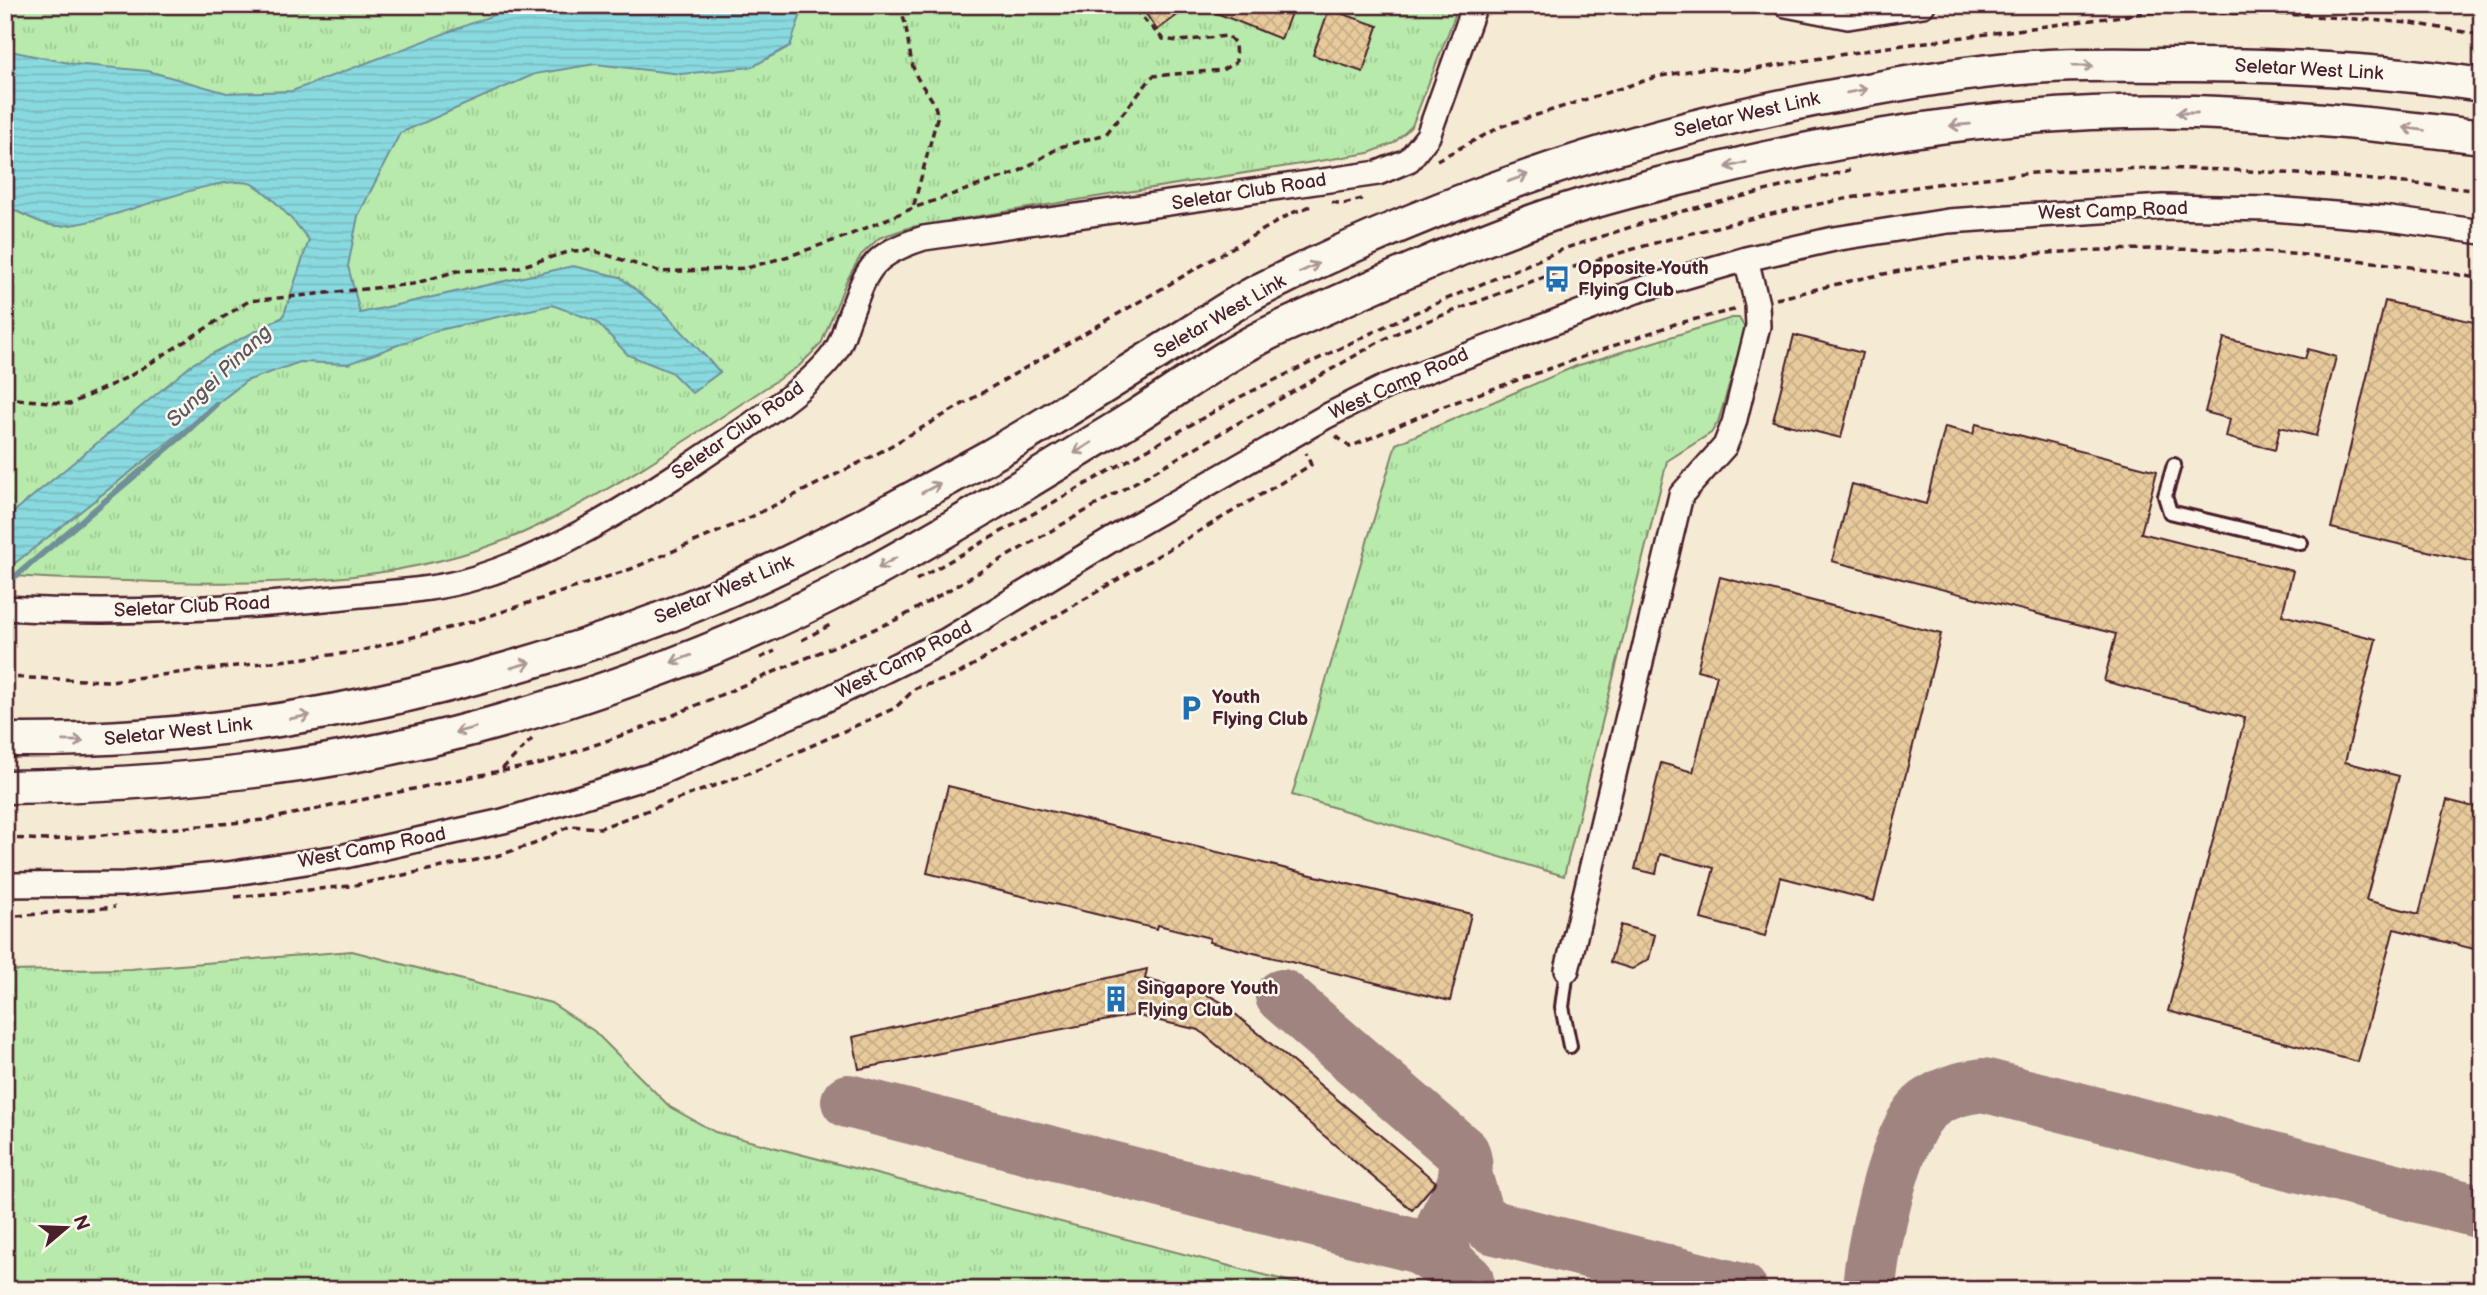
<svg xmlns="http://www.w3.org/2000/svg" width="2487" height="1295" viewBox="0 0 2487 1295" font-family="'Balsamiq Sans',sans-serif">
	<defs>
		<pattern id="grass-tufts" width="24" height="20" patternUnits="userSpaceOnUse" patternTransform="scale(1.75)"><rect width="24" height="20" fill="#b7eaab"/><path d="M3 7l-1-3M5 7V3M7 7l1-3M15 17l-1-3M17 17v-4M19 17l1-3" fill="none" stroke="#9fc893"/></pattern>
		<pattern id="water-rules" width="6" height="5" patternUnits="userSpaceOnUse" patternTransform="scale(1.75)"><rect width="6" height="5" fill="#89dae0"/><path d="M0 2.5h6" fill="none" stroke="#78bbc0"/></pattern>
		<pattern id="building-cross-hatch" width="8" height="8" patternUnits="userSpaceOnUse" patternTransform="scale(1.75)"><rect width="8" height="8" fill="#e8cb9c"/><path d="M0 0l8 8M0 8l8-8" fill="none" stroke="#c8ae87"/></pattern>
	</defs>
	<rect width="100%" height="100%" fill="#f5ead4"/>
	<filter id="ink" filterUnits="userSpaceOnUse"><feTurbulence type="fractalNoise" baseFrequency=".0143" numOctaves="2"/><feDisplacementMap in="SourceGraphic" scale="14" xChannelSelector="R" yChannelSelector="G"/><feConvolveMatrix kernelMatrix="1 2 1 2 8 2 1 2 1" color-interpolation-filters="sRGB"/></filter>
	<g filter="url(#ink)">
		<path fill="url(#grass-tufts)" stroke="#80846b" stroke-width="2" d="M5,5H1459L1412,126L1394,143L1369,153L911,227L879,238L861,255L846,282L821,344L799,366C715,420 632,480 542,524C422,583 284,585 153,582C104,580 55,580 5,575Z
			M1732,318H1739L1746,330L1718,422L1711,433L1667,461L1564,876L1292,795L1396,444L1576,366Z
			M352,951L551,1003L594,1031L670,1107L715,1132L1322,1290H5V971L130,969Z"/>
		<path fill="url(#water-rules)" stroke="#708f98" stroke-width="2" d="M520,5H804L790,46L752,67L681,74L595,64L535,74L400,133L358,216L348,266L360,313L573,266L620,277L664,312L720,372L692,393L671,372L628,355L596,321L552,305L435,331L348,364L300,362L246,381L5,571V519L194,363L283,317L309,240C299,227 267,190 252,184C217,171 107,225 60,226C44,227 20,212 5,206V50L74,64L148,71L227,93L292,91Z"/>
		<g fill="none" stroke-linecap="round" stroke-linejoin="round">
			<path stroke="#708f98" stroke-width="6" d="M5,585L181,437L216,404"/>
			<path stroke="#a08480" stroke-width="54" d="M1282,996L1463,1153C1481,1205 1401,1229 1467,1280
				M848,1101L1416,1246L1449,1266
				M1465,1174L1477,1216L1492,1227L1741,1290
				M1869,1290C1871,1250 1895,1136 1923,1109C1940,1093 1961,1088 1983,1085L2482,1212"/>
		</g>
		<path fill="url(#building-cross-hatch)" stroke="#4a1f2b" stroke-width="2" d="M1140,5H1191L1157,30Z
			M1197,5H1294L1281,39Z
			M1329,9L1378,26L1363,72L1313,55Z
			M2385,301L2482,324V564L2331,528Z
			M1794,335L1862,353L1841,438L1773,421Z
			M2224,338L2305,359L2308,349L2336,357L2316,436L2280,427L2275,450L2226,437L2230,419L2205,412Z
			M1976,424L2157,471L2141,533L2293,571L2282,615L2376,639L2345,762L2399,776L2366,900L2419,914L2447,800L2482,809V951L2394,929L2358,1062L2168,1011L2245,718L2104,681L2116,634L1832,561L1852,484L1926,504L1945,427L1973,434Z
			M1720,577L1941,634L1874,901L1780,877L1765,936L1701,919L1714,868L1660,854L1656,874L1635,869L1661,763L1693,772L1717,675L1697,670Z
			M948,786L1471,914L1450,1001L1209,942L1210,938L1158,925L1157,929L927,873Z
			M1621,925L1655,935L1649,959L1632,969L1610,962Z
			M1147,969L1145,979L1210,996L1221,1002L1436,1182L1412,1210L1199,1030L1134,1015L859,1069L853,1037Z"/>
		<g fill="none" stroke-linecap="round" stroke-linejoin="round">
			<g stroke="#4a1f2b" stroke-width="18">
				<path id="service" d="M2174,465L2165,496L2170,512L2301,543
					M1567,970L1562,1007L1570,1046"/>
			</g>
			<g stroke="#4a1f2b" stroke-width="28">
				<path id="minor" d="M1786,5L1848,17L1923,5
					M5,608C118,615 231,609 344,597C387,592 433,591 475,578C553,554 622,511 690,466C726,441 764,418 798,390C811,379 826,366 835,352C841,344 844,332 847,323C867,271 867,256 924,238L1378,173L1409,160L1428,136L1475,5
					M5,885L125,884L228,874L345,856L503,821L659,773L815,705L947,640L1126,531L1325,417L1387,386L1636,291L1746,259L1834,239L1948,221L2163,207L2273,209L2383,218L2482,232
					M1567,970L1681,495L1725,446L1734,423L1758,326L1757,304L1746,259"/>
			</g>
			<g stroke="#4a1f2b" stroke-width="37">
				<path id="secondary" d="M5,740C177,742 346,716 510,668C573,650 636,630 697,604C798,561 894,509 990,456C1054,420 1117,378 1180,339C1206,323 1231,305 1258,291C1451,194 1654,126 1867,90C1927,79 1988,69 2049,66C2089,64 2128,65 2167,65C2272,64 2378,69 2482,85
					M5,787C88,786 172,781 254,771C450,748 679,675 853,583C949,531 1043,473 1136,416C1183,386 1231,350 1282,327C1365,290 1450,251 1536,220C1589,201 1645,187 1700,174C1861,133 2028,108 2194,112C2291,115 2386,125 2482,137"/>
			</g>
			<path stroke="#4a1f2b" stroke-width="3.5" stroke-dasharray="7 5" stroke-linecap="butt" d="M899,5C909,28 907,48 914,70C920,89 937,97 937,118L913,208
				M1437,160L1502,126L1656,77L1705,68L1744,71L1881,48L2152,12L2285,14L2411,23L2482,35
				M1332,202L1344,204L1365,198
				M1776,299C1807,292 1838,283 1869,277C2061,237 2289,242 2482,279
				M5,398L70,404L130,376L249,301L413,284L457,271L516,268L571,251L591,250L661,272L747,268L789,256L847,236L913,208L1018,172L1060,147L1106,134L1153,76L1222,70L1236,62L1235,43L1228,36L1178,41L1163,39L1130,5
				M1336,436L1350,447L1436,409L1675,324L1738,309
				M916,580L1240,397L1400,319L1566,248L1671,214L1850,170
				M802,640L832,624
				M760,658L775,651
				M5,677L110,681L356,652L471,622L631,569L741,522L875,455L1292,213L1311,206
				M502,771L541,764L648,726L900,618L1377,343L1403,330C1465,308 1526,281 1590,262C1733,218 1885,186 2034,173C2183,161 2334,175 2482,191
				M5,838L49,840L264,820L500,771L532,739
				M235,897L350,886L496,856L534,844L570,826L600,828L762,768L895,708L916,688L953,677L1311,465L1306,453
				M5,917L115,907"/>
			<use href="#service" stroke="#fbf7ec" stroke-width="12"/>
			<use href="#minor" stroke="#fbf7ec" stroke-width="23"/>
			<use href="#secondary" stroke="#fbf7ec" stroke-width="32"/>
		</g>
		<defs><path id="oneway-shaft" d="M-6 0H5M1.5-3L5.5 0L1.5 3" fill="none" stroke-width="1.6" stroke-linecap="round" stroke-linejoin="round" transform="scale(1.75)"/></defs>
		<g stroke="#ab9695">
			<use href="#oneway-shaft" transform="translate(2083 66)"/>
			<use href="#oneway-shaft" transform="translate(1857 91) rotate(-10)"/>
			<use href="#oneway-shaft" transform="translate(2187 113) rotate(-180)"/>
			<use href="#oneway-shaft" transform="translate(1960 125) rotate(175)"/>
			<use href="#oneway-shaft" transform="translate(2414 129) rotate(-173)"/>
			<use href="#oneway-shaft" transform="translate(1736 165) rotate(166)"/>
			<use href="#oneway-shaft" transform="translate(1518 178) rotate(-20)"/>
			<use href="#oneway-shaft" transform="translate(1309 268) rotate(-25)"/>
			<use href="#oneway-shaft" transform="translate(1083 448) rotate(148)"/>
			<use href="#oneway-shaft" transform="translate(931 488) rotate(-28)"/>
			<use href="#oneway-shaft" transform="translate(887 563) rotate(150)"/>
			<use href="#oneway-shaft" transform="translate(681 659) rotate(160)"/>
			<use href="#oneway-shaft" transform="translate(521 665) rotate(-16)"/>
			<use href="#oneway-shaft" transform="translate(300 717) rotate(-10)"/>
			<use href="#oneway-shaft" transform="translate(465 730) rotate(165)"/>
			<use href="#oneway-shaft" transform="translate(73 741) rotate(1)"/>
		</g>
	</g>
	<defs>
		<g id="bus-bare" transform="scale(2.1)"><path d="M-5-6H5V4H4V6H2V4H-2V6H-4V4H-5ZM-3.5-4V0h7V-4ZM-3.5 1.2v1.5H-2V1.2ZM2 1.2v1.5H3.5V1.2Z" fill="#1f6fb2" stroke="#fbf7ec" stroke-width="2.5" paint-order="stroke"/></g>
		<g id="parking-bare" transform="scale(2.1)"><path d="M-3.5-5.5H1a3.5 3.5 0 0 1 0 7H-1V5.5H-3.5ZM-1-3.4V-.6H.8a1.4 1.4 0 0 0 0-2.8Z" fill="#1f6fb2" stroke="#fbf7ec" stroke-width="2.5" paint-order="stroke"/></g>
		<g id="building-bare" transform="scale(2.1)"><path d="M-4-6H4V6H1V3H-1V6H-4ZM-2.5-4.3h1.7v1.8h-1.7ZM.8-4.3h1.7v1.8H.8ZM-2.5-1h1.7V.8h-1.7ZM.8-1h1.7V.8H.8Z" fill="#1f6fb2" stroke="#fbf7ec" stroke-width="2.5" paint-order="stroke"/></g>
	</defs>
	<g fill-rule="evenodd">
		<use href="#bus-bare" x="1557" y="279"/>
		<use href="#parking-bare" x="1191" y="708"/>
		<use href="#building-bare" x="1116" y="999"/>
	</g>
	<g text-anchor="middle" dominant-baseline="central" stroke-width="5" stroke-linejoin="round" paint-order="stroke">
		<g font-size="19" fill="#4a1f2b" stroke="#fbf7ec">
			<text transform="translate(2309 70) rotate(3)">Seletar West Link</text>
			<text transform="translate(1747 115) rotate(-13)">Seletar West Link</text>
			<text transform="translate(1249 192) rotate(-9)">Seletar Club Road</text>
			<text transform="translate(2113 211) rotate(-2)">West Camp Road</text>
			<text transform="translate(1220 317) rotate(-30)">Seletar West Link</text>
			<text transform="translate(1399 384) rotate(-24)">West Camp Road</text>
			<text transform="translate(738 431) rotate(-35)">Seletar Club Road</text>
			<text transform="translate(724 590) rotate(-23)">Seletar West Link</text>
			<text transform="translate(192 607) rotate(-3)">Seletar Club Road</text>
			<text transform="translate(904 660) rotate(-27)">West Camp Road</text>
			<text transform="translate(178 732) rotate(-6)">Seletar West Link</text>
			<text transform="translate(372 848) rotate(-11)">West Camp Road</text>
		</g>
		<g font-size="19" font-weight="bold" fill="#4a1f2b" stroke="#fbf7ec" text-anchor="start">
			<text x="1578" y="268">Opposite Youth<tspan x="1578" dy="22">Flying Club</tspan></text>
			<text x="1212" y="697">Youth<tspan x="1212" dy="22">Flying Club</tspan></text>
			<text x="1137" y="988">Singapore Youth<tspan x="1137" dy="22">Flying Club</tspan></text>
		</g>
		<g font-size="21" font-style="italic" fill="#5d5761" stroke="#fbf7ec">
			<text transform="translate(219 376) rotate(-44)">Sungei Pinang</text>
		</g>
	</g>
	<rect width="2487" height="1295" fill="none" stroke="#fbf7ec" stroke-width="28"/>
	<rect x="14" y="14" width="2459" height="1267" fill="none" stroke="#4a1f2b" stroke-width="2.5" filter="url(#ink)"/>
	<g transform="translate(66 1228) rotate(71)" stroke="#fbf7ec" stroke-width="5" paint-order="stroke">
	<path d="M0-5L12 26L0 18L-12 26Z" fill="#4a1f2b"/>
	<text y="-10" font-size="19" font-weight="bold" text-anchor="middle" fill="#4a1f2b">N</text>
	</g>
</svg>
